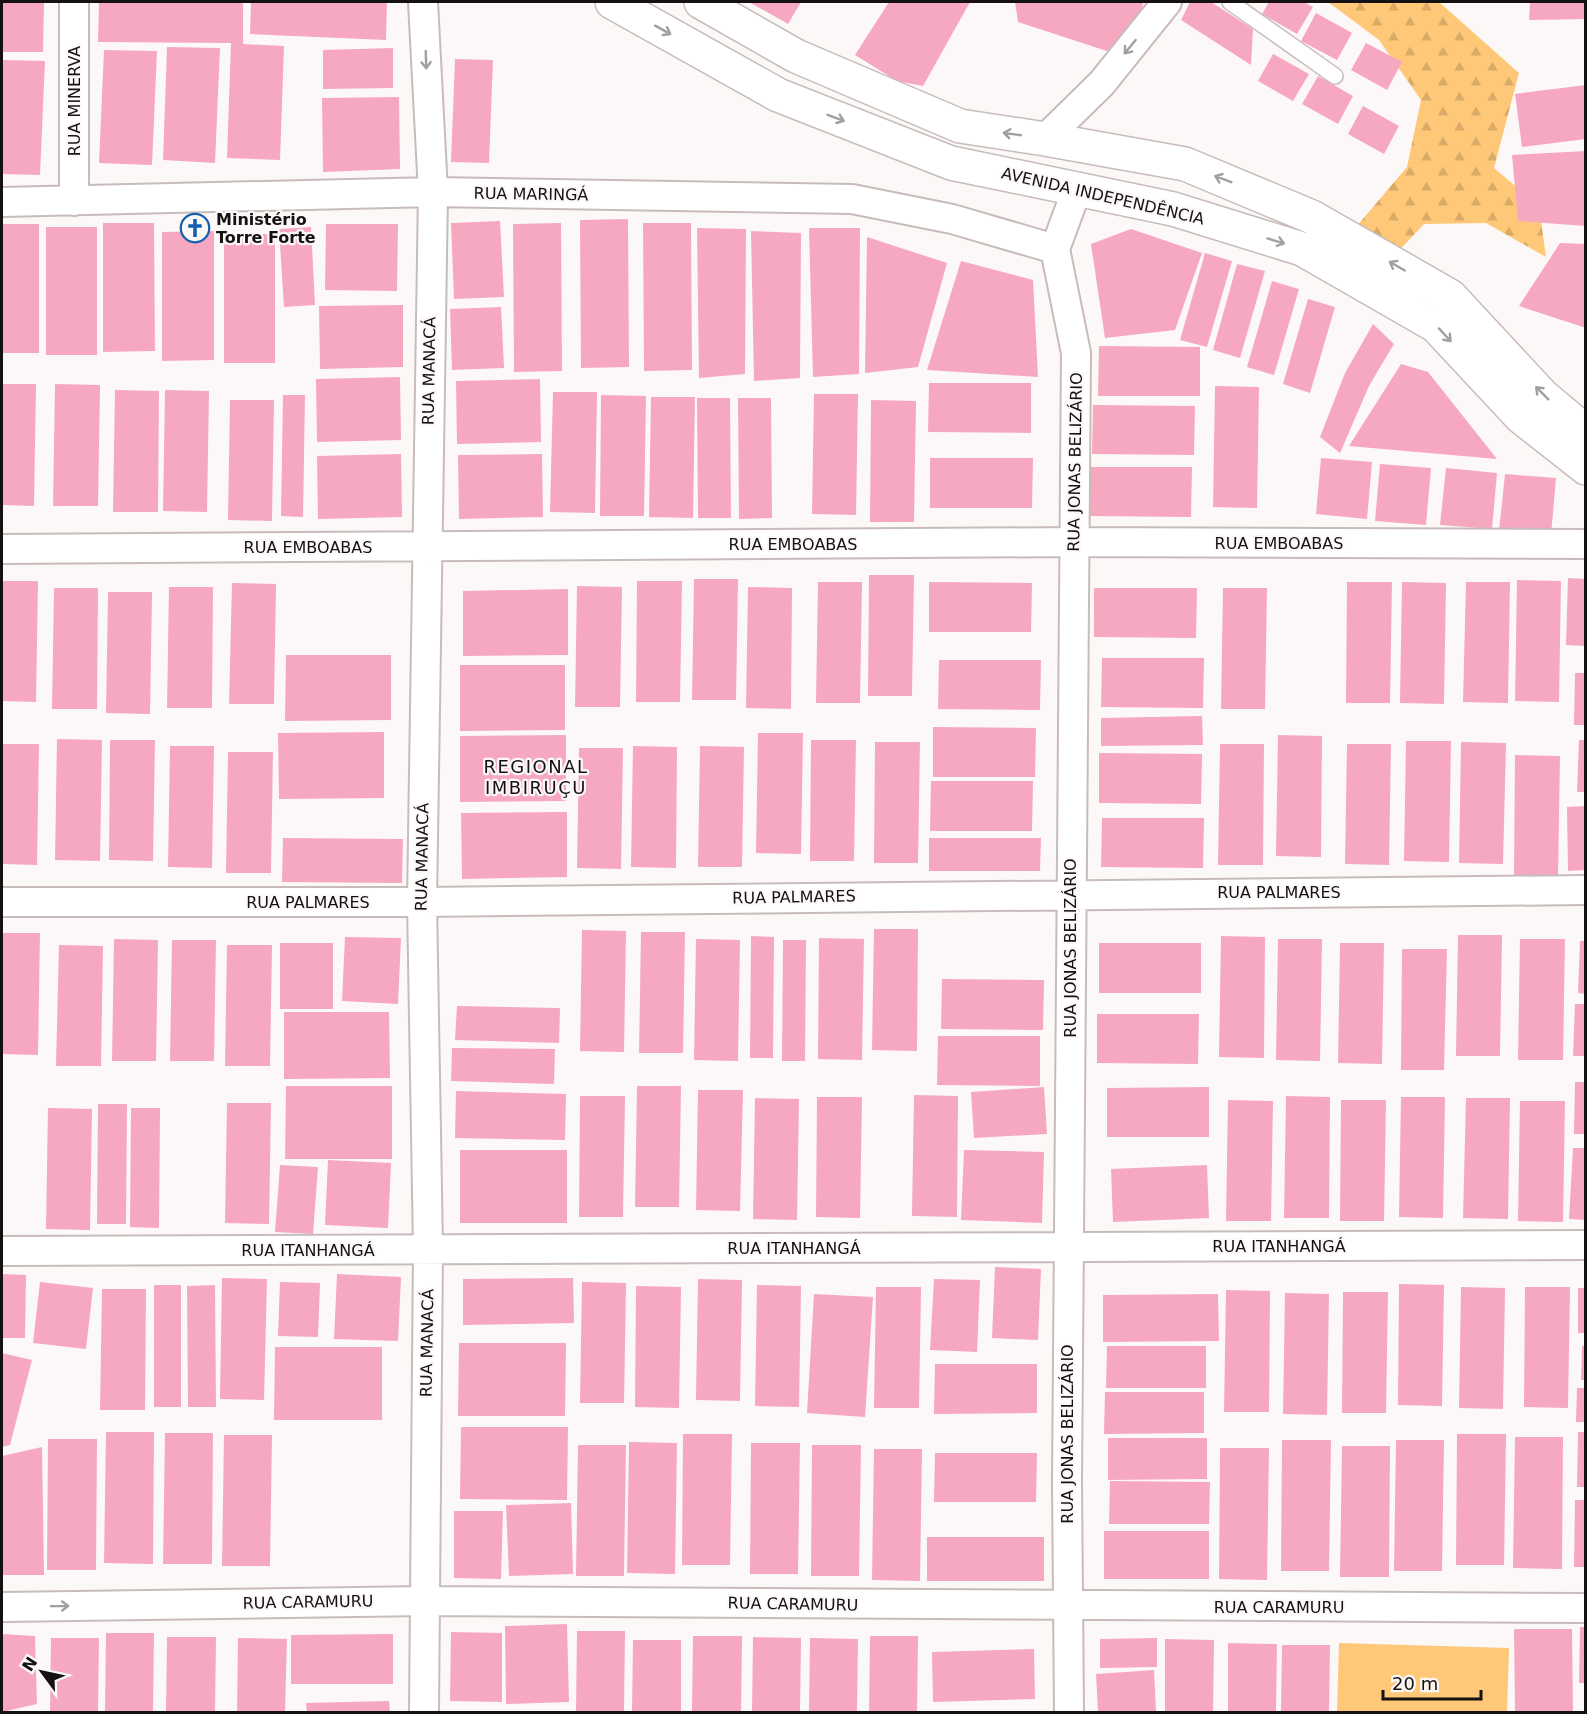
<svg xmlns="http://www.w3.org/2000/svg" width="1587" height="1714" viewBox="0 0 1587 1714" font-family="'DejaVu Sans',sans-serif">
	<defs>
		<pattern id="forest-firs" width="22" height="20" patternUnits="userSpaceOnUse" patternTransform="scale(1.5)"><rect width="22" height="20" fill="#fec878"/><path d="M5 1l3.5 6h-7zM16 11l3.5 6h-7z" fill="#d9ab67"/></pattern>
	</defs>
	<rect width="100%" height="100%" fill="#fdf8f8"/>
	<path fill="url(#forest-firs)" d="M1328,2H1439L1519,73L1494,168L1539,206L1546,257L1486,223L1424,224L1395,255L1356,227L1407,167L1421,100L1379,40Z"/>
	<path fill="#fec878" d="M1339,1643L1509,1648L1507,1712H1337Z"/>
	<path fill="#f6a8c1" d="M2,2H44L43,52H2Z
		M99,2H243V44L284,46L280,160L227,158L231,43L98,42Z
		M251,2H387L386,40L250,34Z
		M749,2H801L788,24Z
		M889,2H970L923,86L897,81L855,55Z
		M1015,2H1143L1142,15L1113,53L1018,22Z
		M1190,2H1211L1253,29L1251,65L1181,20Z
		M1269,2H1304L1313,7L1297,34L1262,14Z
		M1530,2H1586V19L1529,20Z
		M1316,13L1352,33L1337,60L1301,41Z
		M1366,43L1402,62L1387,90L1351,70Z
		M167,47L220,48L215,163L163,160Z
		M393,48V88L323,89V50Z
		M104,50L157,51L152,165L99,163Z
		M1273,54L1309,74L1293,101L1258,81Z
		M455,59L493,60L489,163L451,162Z
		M2,60L45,61L40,175L2,174Z
		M1318,76L1353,96L1338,124L1302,104Z
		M1586,85V139L1522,147L1515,94Z
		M399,97L400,169L323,172L322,98Z
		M1363,106L1399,126L1384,154L1348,134Z
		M1586,151V226L1518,221L1512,155Z
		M628,219L629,367L581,368L580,220Z
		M500,221L504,297L454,299L451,223Z
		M103,223H154L155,351L103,352Z
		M561,223L562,371L514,372L513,224Z
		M643,223H691L692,370L644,371Z
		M2,224H39V353H2Z
		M326,224H398L397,291L325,290Z
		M46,227H97V355H46Z
		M311,227L315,305L284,307L279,229Z
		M697,228L746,229L745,374L699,378Z
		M809,228H860L859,374L813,377Z
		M1131,229L1202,253L1175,330L1105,338L1091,244Z
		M214,231V360L162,361V232Z
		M751,231L801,233L800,378L754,381Z
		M224,234H275V363H224Z
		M867,237L947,263L918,367L865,373Z
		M1560,243L1586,244V328L1519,306Z
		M1205,253L1232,261L1207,347L1180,340Z
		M961,261L1033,280L1038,377L927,370Z
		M1237,264L1265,271L1240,358L1213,350Z
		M1272,281L1299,289L1274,375L1247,367Z
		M1308,299L1335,307L1310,393L1283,384Z
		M403,305V367L320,369L319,306Z
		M501,307L504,368L452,370L450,309Z
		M1373,324L1394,344L1369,386L1340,453L1320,437L1345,373Z
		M1099,346L1200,347V396H1098Z
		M1401,364L1428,372L1497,459L1349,446Z
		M400,377L401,440L317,442L316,379Z
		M540,379L541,442L457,444L456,381Z
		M929,383H1031V433L928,432Z
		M2,384H36L34,506L2,505Z
		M55,384L100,385L98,506H53Z
		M1215,386L1259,387L1257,508L1213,507Z
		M115,390L159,391L158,512H113Z
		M165,390L209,391L207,512L163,511Z
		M553,392H597L595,513L550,512Z
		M814,394H858L856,515L812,514Z
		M283,395H305L303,517L281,516Z
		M601,395L646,396L644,516H600Z
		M651,397H695L693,518L649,517Z
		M697,398H730L731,518H698Z
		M738,398H771L772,518L739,519Z
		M230,400H274L272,521L228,520Z
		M871,400L916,401L914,522H870Z
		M1093,405L1195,406L1194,455L1092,454Z
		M401,454L402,517L318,519L317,456Z
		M542,454L543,517L459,519L458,455Z
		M930,458H1033L1032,508H930Z
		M1321,458L1372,462L1367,519L1316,514Z
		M1380,464L1431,468L1426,525L1375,521Z
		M1090,467H1192L1191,517L1089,516Z
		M1446,468L1497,473L1492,529L1440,525Z
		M1505,474L1556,478L1551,535L1499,531Z
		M869,575H914L912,696H868Z
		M1568,578L1586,579V646L1566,645Z
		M694,579H738L736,700H692Z
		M1517,580L1561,581L1559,702L1515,701Z
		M2,581H38L36,702L2,701Z
		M637,581H682L680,702H636Z
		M818,582H862L860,703H816Z
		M929,582L1032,583L1031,632H929Z
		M1347,582H1392L1390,703H1346Z
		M1402,582L1446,583L1444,704L1400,703Z
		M1466,582H1510L1508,703L1463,702Z
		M232,583L276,584L274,704H229Z
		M577,586L622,587L620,707H575Z
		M169,587H213L212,708H167Z
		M748,587L792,588L791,709L746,708Z
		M54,588H98L97,709H52Z
		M1094,588H1197L1196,638L1094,637Z
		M1223,588H1267L1265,709H1221Z
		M568,589V655L463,656V591Z
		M108,592H152L150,714L106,713Z
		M286,655H391V720L285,721Z
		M1102,658H1204L1203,708L1101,707Z
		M939,660H1041L1040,710L938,709Z
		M460,665H565V730L460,731Z
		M1575,673H1586V725H1574Z
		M1202,716L1203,745L1101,746V718Z
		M933,727L1036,728L1035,777H933Z
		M384,732V798L279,799L278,733Z
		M758,733H803L801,854L756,853Z
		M566,735V801L460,802V736Z
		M1278,735L1322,736L1321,857L1276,856Z
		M57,739L102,740L100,861L55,860Z
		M110,740H155L153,861L109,860Z
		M811,740H856L854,861H810Z
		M1579,740H1586V792H1577Z
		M1406,741H1451L1449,862L1404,861Z
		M875,742H920L918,863H874Z
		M1461,742L1506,743L1503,864L1459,863Z
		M2,744H39L37,865L2,864Z
		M1220,744H1264L1263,865H1218Z
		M1347,744H1391L1389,865L1345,864Z
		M170,746H214L212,868L168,867Z
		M633,746L677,747L676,868L631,867Z
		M700,746L744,747L742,867H698Z
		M579,748H623L621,869L577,868Z
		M228,752H273L271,873H226Z
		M1099,753L1202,754L1201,804L1099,803Z
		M1515,755L1560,756L1558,877L1514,876Z
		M931,781H1033L1032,831H930Z
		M1586,806V870L1568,871L1567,807Z
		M567,812V877L462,879L461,813Z
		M1102,818H1204L1203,868L1101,867Z
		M283,838L403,839L402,883L282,882Z
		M929,838H1041L1040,871H929Z
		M874,929H918L917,1051L872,1050Z
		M582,930L626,931L624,1052L580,1051Z
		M641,932H685L683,1053H639Z
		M2,933H40L38,1055L2,1054Z
		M1458,935H1502L1500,1056H1456Z
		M751,936L774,937L773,1058H750Z
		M1221,936L1265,937L1264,1058L1219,1057Z
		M345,937L401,938L398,1004L342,1001Z
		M819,938L864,939L862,1060L818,1059Z
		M114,939L158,940L156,1061H112Z
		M696,939L740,940L738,1061L694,1060Z
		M1278,939H1322L1320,1061L1276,1060Z
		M1520,939H1565L1563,1060H1518Z
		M172,940H216L214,1061H170Z
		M783,940H806L805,1061H782Z
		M1580,941H1586V994L1578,993Z
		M280,943H333V1009H280Z
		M1099,943H1201V993H1099Z
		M1340,943H1384L1382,1064L1338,1063Z
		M59,945L103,946L101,1066H56Z
		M227,945H272L270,1066H225Z
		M1402,949H1447L1444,1070H1401Z
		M942,979L1044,980L1043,1030L941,1029Z
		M1575,1004H1586V1056H1573Z
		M457,1006L560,1008L559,1043L455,1040Z
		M284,1012H389L390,1078L284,1079Z
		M1097,1014H1199L1198,1064L1097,1063Z
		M938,1036H1040V1086L937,1085Z
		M452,1048L555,1049L554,1084L451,1081Z
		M1575,1082H1586V1134H1574Z
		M286,1086H392V1159H285Z
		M637,1086H681L679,1207H635Z
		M1044,1087L1047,1134L974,1138L971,1092Z
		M1209,1087V1137H1107V1088Z
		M698,1090H743L740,1211L696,1210Z
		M456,1091L566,1094L565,1140L455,1138Z
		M914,1095L958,1096L957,1217L912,1216Z
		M580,1096H625L623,1217H579Z
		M1286,1096L1330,1097L1329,1218H1284Z
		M817,1097H862L860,1218L816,1217Z
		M1401,1097H1445L1443,1218L1399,1217Z
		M755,1098L799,1099L797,1220L753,1219Z
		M1466,1098H1510L1508,1219L1463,1218Z
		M1228,1100L1273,1101L1271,1221H1226Z
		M1341,1100H1386L1384,1221H1340Z
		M1520,1101H1565L1563,1222L1518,1221Z
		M227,1103H271L269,1224L225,1223Z
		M98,1104H127L126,1224H97Z
		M48,1108L92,1109L90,1230L46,1229Z
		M131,1108H160L159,1228L130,1227Z
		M1573,1148H1586V1220L1569,1219Z
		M460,1150H567V1223H460Z
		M964,1150L1044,1152L1042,1223L961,1220Z
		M328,1160L391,1163L388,1228L325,1225Z
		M280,1165L318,1167L313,1234L275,1232Z
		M1207,1165L1209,1218L1113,1222L1111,1169Z
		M995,1267L1041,1269L1038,1340L992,1338Z
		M2,1274L26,1275L25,1338H2Z
		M337,1274L401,1277L398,1341L334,1339Z
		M222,1278L267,1279L264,1400L220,1399Z
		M573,1278L574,1323L463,1325V1279Z
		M698,1279L742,1280L740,1401L696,1400Z
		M934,1279L980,1280L977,1352L930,1350Z
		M40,1282L93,1288L86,1349L33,1343Z
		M280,1282L320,1283L318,1337L278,1336Z
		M582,1282L626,1283L624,1403H580Z
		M1399,1284L1444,1285L1442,1406L1398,1405Z
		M154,1285H181V1407H154Z
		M215,1285L216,1407H188L187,1286Z
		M757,1285L801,1286L799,1407L755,1406Z
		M636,1286L681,1287L679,1408L635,1407Z
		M876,1287H921L919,1408H874Z
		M1461,1287L1505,1288L1503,1409L1459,1408Z
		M1525,1287H1570L1568,1408L1524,1407Z
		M1578,1288H1586V1333H1578Z
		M102,1289H146L145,1410H100Z
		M1226,1290L1270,1291L1269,1412H1224Z
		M1343,1292H1388L1386,1413H1342Z
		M1285,1293L1329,1294L1327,1415L1283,1414Z
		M814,1294L873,1297L865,1417L807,1413Z
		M1218,1294L1219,1341L1103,1342V1295Z
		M459,1343H566L565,1416H458Z
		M1107,1346H1206V1388H1106Z
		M1582,1346H1586V1380H1581Z
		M275,1347H382V1420H274Z
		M2,1353L32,1360L10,1445L2,1447Z
		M935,1364H1037V1413L934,1414Z
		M1577,1388H1586V1422H1576Z
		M1105,1392H1204V1433L1104,1434Z
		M461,1427H568L567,1500L460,1499Z
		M106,1432H154L153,1564L104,1563Z
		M1578,1432H1586V1487H1577Z
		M165,1433H213L212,1564H163Z
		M683,1434H732L730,1565H682Z
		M1457,1434H1506L1504,1565H1456Z
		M224,1435H272L270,1566H222Z
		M1515,1437H1563L1562,1569L1513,1568Z
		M1108,1438H1207V1479L1108,1480Z
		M48,1439H97L96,1570H47Z
		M1282,1440H1331L1329,1571H1281Z
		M1396,1440H1444L1442,1571H1394Z
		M629,1442L677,1443L675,1574L627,1573Z
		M751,1443H800L798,1574H750Z
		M578,1445H626L624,1576H576Z
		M812,1445H861L859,1576H811Z
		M1342,1446H1390L1389,1577H1340Z
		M42,1447L44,1575H2V1456Z
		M1220,1448H1269L1267,1580L1219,1579Z
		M874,1449H922L920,1581L872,1580Z
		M935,1453H1037L1036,1502H934Z
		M1110,1481L1210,1482L1209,1524H1109Z
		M1575,1500H1586V1567H1574Z
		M571,1503L573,1574L509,1576L506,1505Z
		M454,1511H503L501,1579L454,1578Z
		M1104,1531H1209V1579H1104Z
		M927,1537H1044V1581H927Z
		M567,1624L569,1702L506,1704L505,1626Z
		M1580,1627H1586V1683H1579Z
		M1514,1629H1572L1573,1712H1515Z
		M577,1631H625L624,1712H576Z
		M451,1632L502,1633V1702L450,1701Z
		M106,1633H154L153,1712H105Z
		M2,1634L35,1636L37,1704L2,1712Z
		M393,1634V1684H291V1635Z
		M693,1636H742L741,1712H692Z
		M870,1636H918L917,1712H869Z
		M167,1637H216L215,1712H166Z
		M753,1637L801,1638L800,1712H752Z
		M51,1638H99L98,1712H50Z
		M238,1638L287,1639L285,1712H237Z
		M810,1638L858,1639L857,1712H809Z
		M1157,1638V1667L1100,1668V1639Z
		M1165,1639L1214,1640L1213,1712H1165Z
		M633,1640H681V1712H632Z
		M1228,1643L1277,1644L1276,1712H1228Z
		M1282,1645H1330L1329,1712H1281Z
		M1034,1649L1035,1699L933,1702L932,1652Z
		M1154,1670L1156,1712H1098L1096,1674Z
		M389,1701L390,1712H307L306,1703Z"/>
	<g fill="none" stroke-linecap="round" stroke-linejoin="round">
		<g stroke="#c8bcbb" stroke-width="18">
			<path id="lane" d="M1230,2L1335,76"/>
		</g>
		<g stroke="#c8bcbb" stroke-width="32">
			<path id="street" d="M74,2V201
				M423,2L433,192L422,902L428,1249L424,1712
				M1045,139L1102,83L1167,2
				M2,202L433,192L852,199L952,219L1055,249
				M2,549L1074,542L1586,544
				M2,902H422L1586,890
				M2,1251L1586,1245
				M2,1607L425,1601L1586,1608
				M1069,1712L1067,1483L1076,353L1055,249L1077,189"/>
		</g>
		<g stroke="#c8bcbb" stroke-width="36">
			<path id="secondary" d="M612,2L778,95L951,163L1173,209L1302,249L1436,326L1521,417L1586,468
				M701,2L796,56L960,126L1045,139L1185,164L1312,217L1450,296L1543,396L1586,432"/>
		</g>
		<use href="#lane" stroke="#fff" stroke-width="15"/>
		<use href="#street" stroke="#fff" stroke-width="28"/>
		<use href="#secondary" stroke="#fff" stroke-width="33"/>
	</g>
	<defs><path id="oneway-shaft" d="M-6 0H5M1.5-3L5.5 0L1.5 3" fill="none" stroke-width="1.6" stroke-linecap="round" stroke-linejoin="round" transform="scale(1.5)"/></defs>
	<g stroke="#a1a09f">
		<use href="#oneway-shaft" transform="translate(663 30) rotate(29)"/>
		<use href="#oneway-shaft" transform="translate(1130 47) rotate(129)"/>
		<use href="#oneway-shaft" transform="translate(426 60) rotate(88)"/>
		<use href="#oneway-shaft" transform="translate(836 118) rotate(21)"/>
		<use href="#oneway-shaft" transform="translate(1012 134) rotate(-172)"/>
		<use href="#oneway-shaft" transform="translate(1223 179) rotate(-159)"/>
		<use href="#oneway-shaft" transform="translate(1276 241) rotate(17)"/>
		<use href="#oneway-shaft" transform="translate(1397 266) rotate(-150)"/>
		<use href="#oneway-shaft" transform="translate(1445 335) rotate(47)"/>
		<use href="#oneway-shaft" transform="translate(1542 393) rotate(-135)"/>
		<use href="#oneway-shaft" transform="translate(60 1606) rotate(-1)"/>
	</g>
	<defs>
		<g id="church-ring" transform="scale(1.5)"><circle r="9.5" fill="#fdf8f8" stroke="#165fae" stroke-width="1.5"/><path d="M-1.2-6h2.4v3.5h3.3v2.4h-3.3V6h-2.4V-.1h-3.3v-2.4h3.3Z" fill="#165fae"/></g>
	</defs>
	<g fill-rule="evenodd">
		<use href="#church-ring" x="195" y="228"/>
	</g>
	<g text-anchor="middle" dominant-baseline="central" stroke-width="4.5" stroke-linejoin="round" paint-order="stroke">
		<g font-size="16" fill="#151110" stroke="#fdf8f8">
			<text transform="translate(74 101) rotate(-90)">RUA MINERVA</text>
			<text transform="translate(531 194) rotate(1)">RUA MARINGÁ</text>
			<text transform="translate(1103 196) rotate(13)">AVENIDA INDEPENDÊNCIA</text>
			<text transform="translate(429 371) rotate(-89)">RUA MANACÁ</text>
			<text transform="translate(1075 462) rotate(-89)">RUA JONAS BELIZÁRIO</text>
			<text x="1279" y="543">RUA EMBOABAS</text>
			<text x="793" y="544">RUA EMBOABAS</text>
			<text x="308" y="547">RUA EMBOABAS</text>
			<text transform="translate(422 857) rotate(-89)">RUA MANACÁ</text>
			<text x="1279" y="892">RUA PALMARES</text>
			<text transform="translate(794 897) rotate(-1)">RUA PALMARES</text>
			<text x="308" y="902">RUA PALMARES</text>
			<text transform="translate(1070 948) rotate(-90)">RUA JONAS BELIZÁRIO</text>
			<text x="1279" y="1246">RUA ITANHANGÁ</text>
			<text x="794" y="1248">RUA ITANHANGÁ</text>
			<text x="308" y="1250">RUA ITANHANGÁ</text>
			<text transform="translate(427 1343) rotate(-89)">RUA MANACÁ</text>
			<text transform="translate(1067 1434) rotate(-90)">RUA JONAS BELIZÁRIO</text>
			<text transform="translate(308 1602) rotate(-1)">RUA CARAMURU</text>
			<text transform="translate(793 1604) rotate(1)">RUA CARAMURU</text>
			<text x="1279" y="1607">RUA CARAMURU</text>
		</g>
		<g font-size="16" font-weight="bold" fill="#151110" stroke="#fdf8f8" text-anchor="start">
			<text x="216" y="219">Ministério<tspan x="216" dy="18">Torre Forte</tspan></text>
		</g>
		<g font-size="18" letter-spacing="1.5" fill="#151110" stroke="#fdf8f8">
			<text x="536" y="766">REGIONAL<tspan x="536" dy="21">IMBIRUÇU</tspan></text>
		</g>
	</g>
	<rect width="1587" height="1714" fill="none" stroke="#151110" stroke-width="6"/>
	<g transform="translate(42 1672) rotate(303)" stroke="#fdf8f8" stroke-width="4.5" paint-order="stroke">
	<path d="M0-4.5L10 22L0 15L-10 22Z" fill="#151110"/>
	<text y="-9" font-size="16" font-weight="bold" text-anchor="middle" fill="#151110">N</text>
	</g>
	<path d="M1383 1690v9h98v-9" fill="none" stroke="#151110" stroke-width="3"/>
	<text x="1392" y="1690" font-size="18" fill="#151110" stroke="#fdf8f8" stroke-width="4.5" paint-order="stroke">20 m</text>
</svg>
